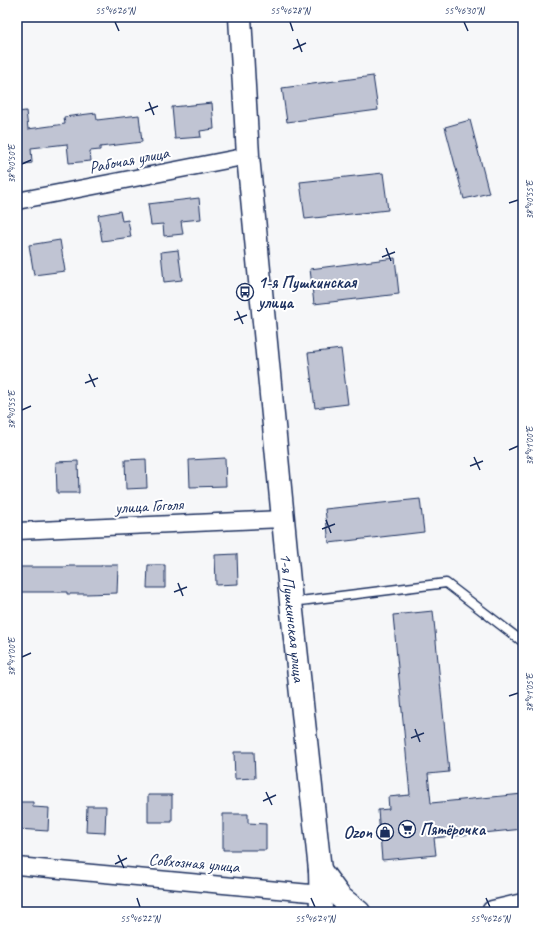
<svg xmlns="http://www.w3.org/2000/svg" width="540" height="929" viewBox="0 0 540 929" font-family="Caveat,sans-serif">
	<rect width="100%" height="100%" fill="#f6f7f9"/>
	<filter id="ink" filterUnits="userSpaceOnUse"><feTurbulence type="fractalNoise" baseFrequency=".025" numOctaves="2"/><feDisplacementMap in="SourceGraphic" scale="8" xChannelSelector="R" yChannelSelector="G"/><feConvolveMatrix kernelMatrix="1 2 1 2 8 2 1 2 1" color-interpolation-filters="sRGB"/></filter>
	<g filter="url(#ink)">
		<path fill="#c0c4d3" stroke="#1b2f5e" d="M373,76L378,110L287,122L282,88Z
			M212,103L214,129L200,131L201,137L175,139L172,107Z
			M26,111L28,129L65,124L64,117L96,113L97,120L139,115L142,142L100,147V150L90,151L91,161L69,163L67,144L31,148L32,163L17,165V112Z
			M470,120L489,193L464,199L445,127Z
			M383,173L388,210L305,219L300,182Z
			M199,198L201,219L181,221L183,234L164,236L163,224L151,225L148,204Z
			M120,211L122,221L128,220L131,237L102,241L98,215Z
			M60,240L65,271L34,275L29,245Z
			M178,250L182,280L164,282L161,252Z
			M395,258L399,294L314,304L310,269Z
			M341,349L348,404L315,408L308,353Z
			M225,458L226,486L190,487L189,460Z
			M146,459L147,488L126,489L125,460Z
			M78,461L79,493H57L56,462Z
			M420,499L424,532L329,543L325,509Z
			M237,554L238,584L216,585L215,555Z
			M102,565H118L117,593L87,594H67V592H18V567H67V566H102Z
			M148,565H165V588H147Z
			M433,611L449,772L428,774L431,803L523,794V829L434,838L436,855L382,860L378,810L389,809L388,797L410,795L393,615Z
			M234,752H254L255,778L235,779Z
			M148,795H172V822H148Z
			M17,802H33V807L49,808L48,831L17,829Z
			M87,806H106L105,833L86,832Z
			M223,814H248V823L266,824V850H223Z"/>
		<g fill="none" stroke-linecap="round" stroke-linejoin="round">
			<g stroke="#1b2f5e" stroke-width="11">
				<path id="lane" d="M292,602L446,583L523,642"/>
			</g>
			<g stroke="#1b2f5e" stroke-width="19">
				<path id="street" d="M17,201L248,156
					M17,531L283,519
					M17,866L321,894"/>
			</g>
			<g stroke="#1b2f5e" stroke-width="25">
				<g id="secondary">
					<path id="s1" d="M240,17L248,156L291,602L320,870L321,912"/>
					<path d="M320,870L340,897L359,912"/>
					<path d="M493,912L523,905"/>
				</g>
			</g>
			<use href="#lane" stroke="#fff" stroke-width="8"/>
			<use href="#street" stroke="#fff" stroke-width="16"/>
			<use href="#secondary" stroke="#fff" stroke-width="22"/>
		</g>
	</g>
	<path fill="none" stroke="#1b2f5e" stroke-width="1.5" d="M115,22L119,31M290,22L293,31M464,22L468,31M297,39L302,52M293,49L306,43M149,102L154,115M145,111L158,106M22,164L31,160M509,203L518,200M386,248L391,261M382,257L395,252M237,311L243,324M234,320L247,315M89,374L95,387M85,383L98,378M22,410L31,406M509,450L518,446M474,457L480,470M470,466L483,461M326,520L331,533M322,529L335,524M178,583L183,596M174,592L187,587M22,657L31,653M509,696L518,693M415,729L420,742M411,738L424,733M266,792L272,805M263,801L276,795M118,855L124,868M115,864L127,858M137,898L140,907M311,898L315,907M486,898L490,907"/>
	<defs>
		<g id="bus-ring" transform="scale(0.9)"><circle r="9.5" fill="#fff" stroke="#1b2f5e" stroke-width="1.5"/><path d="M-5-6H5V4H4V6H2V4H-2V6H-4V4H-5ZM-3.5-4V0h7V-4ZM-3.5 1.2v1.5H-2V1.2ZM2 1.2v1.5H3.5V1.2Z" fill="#1b2f5e"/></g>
		<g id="supermarket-ring" transform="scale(0.9)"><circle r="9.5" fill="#fff" stroke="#1b2f5e" stroke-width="1.5"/><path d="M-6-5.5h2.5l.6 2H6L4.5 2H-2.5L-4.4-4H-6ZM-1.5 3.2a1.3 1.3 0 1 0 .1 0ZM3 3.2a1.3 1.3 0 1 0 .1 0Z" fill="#1b2f5e"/></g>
		<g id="shop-ring" transform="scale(0.9)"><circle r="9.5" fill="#fff" stroke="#1b2f5e" stroke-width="1.5"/><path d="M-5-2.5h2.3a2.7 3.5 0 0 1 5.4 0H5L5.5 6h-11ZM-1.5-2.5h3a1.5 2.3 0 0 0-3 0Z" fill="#1b2f5e"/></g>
	</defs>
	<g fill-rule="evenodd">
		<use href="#bus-ring" x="245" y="292"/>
		<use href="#supermarket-ring" x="407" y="829"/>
		<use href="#shop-ring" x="385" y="832"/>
	</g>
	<g text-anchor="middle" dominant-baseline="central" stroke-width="4" stroke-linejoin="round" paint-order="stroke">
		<g font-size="17" fill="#1b2f5e" stroke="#fff">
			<text transform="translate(129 160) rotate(-11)">Рабочая улица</text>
			<text transform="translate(149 506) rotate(-3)">улица Гоголя</text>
			<text stroke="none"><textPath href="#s1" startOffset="603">1-я Пушкинская улица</textPath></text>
			<text transform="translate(194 863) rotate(5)">Совхозная улица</text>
		</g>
		<g font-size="17" font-weight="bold" fill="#1b2f5e" stroke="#fff" text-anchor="start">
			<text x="258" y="282">1-я Пушкинская<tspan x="258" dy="20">улица</tspan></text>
			<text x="420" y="829">Пятёрочка</text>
			<text x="372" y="832" text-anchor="end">Ozon</text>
		</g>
	</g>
	<rect width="540" height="929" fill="none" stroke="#fff" stroke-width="44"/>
	<rect x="22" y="22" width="496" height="885" fill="none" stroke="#1b2f5e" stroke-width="1.5"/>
	<g font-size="10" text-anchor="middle" fill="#1b2f5e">
		<text x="115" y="14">55°46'26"N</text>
		<text x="290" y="14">55°46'28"N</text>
		<text x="464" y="14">55°46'30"N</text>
		<text transform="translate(11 164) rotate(-90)" y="4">38°40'50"E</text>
		<text transform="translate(529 200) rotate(-90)" y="4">38°40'55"E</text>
		<text transform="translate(11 410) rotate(-90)" y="4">38°40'55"E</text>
		<text transform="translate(529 446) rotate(-90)" y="4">38°41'00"E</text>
		<text transform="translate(11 657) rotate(-90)" y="4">38°41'00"E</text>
		<text transform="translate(529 693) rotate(-90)" y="4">38°41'05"E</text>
		<text x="140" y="922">55°46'22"N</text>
		<text x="315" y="922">55°46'24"N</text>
		<text x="490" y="922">55°46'26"N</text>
	</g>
</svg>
